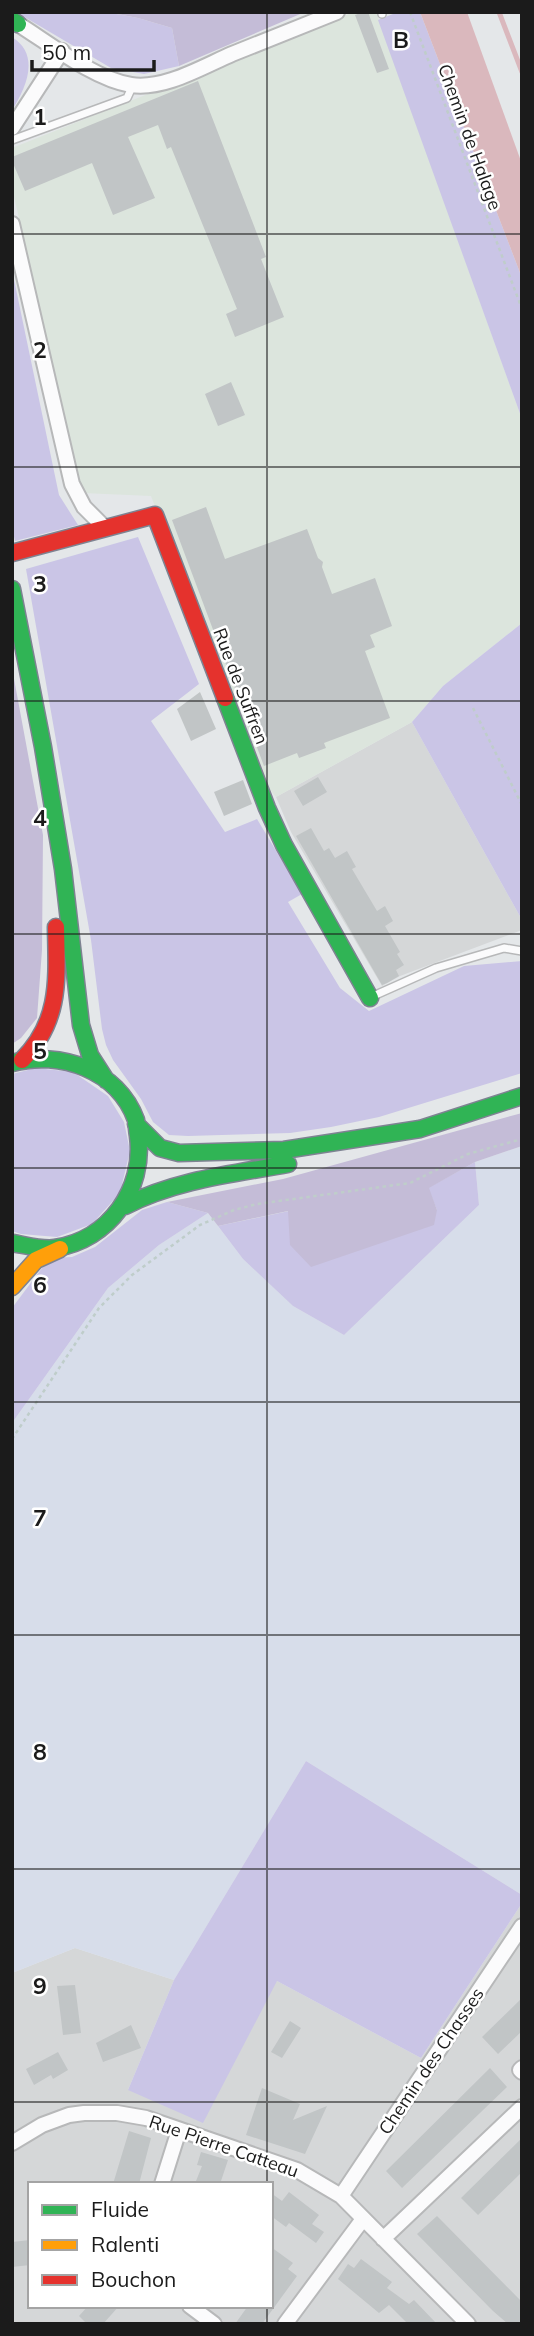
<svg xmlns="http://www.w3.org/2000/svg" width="534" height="2336" viewBox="0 0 534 2336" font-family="Mulish,sans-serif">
	<rect width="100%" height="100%" fill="#e4e7e9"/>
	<path fill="#d5d7d8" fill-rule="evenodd" d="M412,722L522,920V930L400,976L382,986L291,832L276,797Z
		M522,1903V2324H12V1973L75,1948L174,1980L128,2090L277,1981L421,2058ZM30,2184H271V2306H30Z"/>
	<path fill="#dce5dd" d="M354,12H376L522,419V623L443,686L412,722L276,797L258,775L151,496L83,493L12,188V148Z"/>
	<path fill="#d7ddea" d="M522,1146V1895L306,1761L174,1980L75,1948L12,1973V1423L108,1288L159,1245L208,1213L243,1259L293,1306L344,1335L479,1205L475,1162Z"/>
	<path fill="#cac5e6" d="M16,12H106L138,18L172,28L179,66L144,74L111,68Z
		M398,12H420L522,278V419L378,20Z
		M12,37C41,55 26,88 12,110Z
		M12,270L59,495L78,525L15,541L12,528Z
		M138,537L199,684L151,721L225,832L257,819L302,894L288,902L340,988L369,1011L464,966L522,961V1073L379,1117L331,1127L290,1133L188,1136L169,1135L153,1122L141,1099L113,1060L106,1045L102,1029L91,940L26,569Z
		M522,623V920L412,722L443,686Z
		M36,1068L73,1072L108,1096L124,1122L130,1151L120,1193L92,1224L57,1237L21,1234L12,1231V1074Z
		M475,1162L479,1205L344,1335L293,1306L243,1259L218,1226L289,1211L437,1210L428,1188Z
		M167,1202L208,1213L159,1245L108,1288L12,1423V1308L42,1268L54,1258L72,1257L95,1247L142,1210Z
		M306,1761L522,1895V1903L421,2058L277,1981L203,2123L128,2090L174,1980Z"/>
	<path fill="#c4bcd7" d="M107,12H305L179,66L172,28L138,18Z
		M12,668L43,835L42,950L37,1018L21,1038L12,1044Z
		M522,1113V1146L475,1162L429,1188L437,1210L434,1225L311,1267L290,1245L288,1211L218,1226L208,1213L167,1202L283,1179Z"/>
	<path fill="#dab8bd" d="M420,12H467L522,164V278Z"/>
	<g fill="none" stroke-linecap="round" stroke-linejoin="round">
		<path stroke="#dab8bd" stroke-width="5" d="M499,12L522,72"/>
	</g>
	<path fill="#c1c5c6" d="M363,12H368L389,69L377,73L355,15Z
		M198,81L266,257L261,259L284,317L235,337L226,314L237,309L171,147L167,149L158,125L128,137L155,198L113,215L92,163L25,191L12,161V157Z
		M231,382L245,415L218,426L205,394Z
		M206,507L225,559L307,529L318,558L323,562L322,567L332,594L375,578L392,626L370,635L375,647L365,651L390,718L324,743L326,748L299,758L297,753L264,766L172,520Z
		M200,692L216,729L191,741L177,709Z
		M318,777L327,792L303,806L294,791Z
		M243,780L252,804L224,816L214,792Z
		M311,828L324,851L329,848L335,858L347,851L356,867L352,869L377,911L385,906L393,921L385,926L400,952L397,954L404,965L396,970L399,976L387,983L382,985L296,836Z
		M75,1985L81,2033L63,2035L57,1986Z
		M522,1998V2031L498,2054L482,2037Z
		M290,2021L301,2028L282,2058L271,2052Z
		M131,2025L141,2048L103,2062L96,2043Z
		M58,2052L68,2070L53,2079L51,2075L34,2085L26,2069Z
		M490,2068L507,2087L402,2188L386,2171Z
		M262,2088L300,2104L293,2120L327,2106L305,2154L246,2135Z
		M129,2131L151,2138L139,2184H113Z
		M522,2138V2172L478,2215L461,2198Z
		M201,2152L228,2160L220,2184L196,2181L202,2166L197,2165Z
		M289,2192L319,2215L312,2224L324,2232L316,2243L289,2223L286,2227L271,2216V2193L282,2201Z
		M437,2216L522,2302V2324H508L493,2311L417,2234Z
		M30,2240V2265L12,2267V2242Z
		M271,2247L293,2263L288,2269L297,2276L262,2324H235L248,2306H271Z
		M361,2259L392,2282L387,2288L409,2304L414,2300L437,2324H408L389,2305L379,2313L344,2284L338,2279L348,2264L354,2268Z
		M88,2306H119L103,2324H87L79,2316Z"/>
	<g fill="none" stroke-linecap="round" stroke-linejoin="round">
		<g stroke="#b7b8b9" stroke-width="10">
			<path id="lane" d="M382,12V14
				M12,140L127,98L133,85
				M371,997L436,968L504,948L522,951"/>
		</g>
		<g stroke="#b7b8b9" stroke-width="18">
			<path id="street" d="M18,24C50,44 94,79 131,85C164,90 202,67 232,54C267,40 302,26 337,12
				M12,128L62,51
				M12,224L72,484L84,507L105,528
				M522,2068L520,2070L522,2072
				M12,2143L42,2125L69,2115L84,2113H117L146,2118L297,2170L341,2196L468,2324
				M162,2184L179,2130
				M341,2196L522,1926
				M383,2239L522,2107
				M190,2306L214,2324
				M285,2324L363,2219"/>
		</g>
		<g stroke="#7e8392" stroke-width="19">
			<path id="fast" d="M12,20L18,24
				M12,589L43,747L63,869L81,1025L90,1055L106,1080
				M225,698L267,808L284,845L370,998
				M12,1063C60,1050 118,1070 136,1120C137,1125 137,1131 138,1136C145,1189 109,1240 55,1248C42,1250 25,1245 12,1243
				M136,1124L160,1148L179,1153L284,1150L420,1129L522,1096
				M125,1206C176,1180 232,1174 288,1164"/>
		</g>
		<g stroke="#7e8392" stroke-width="19">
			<path id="slow" d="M12,1287L36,1260L60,1249"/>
		</g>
		<g stroke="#7e8392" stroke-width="19">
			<path id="jam" d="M12,553L155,515L225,698
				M22,1060C61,1021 57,979 56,927"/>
		</g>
		<path stroke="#bfcdca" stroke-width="2.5" stroke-dasharray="3.5 3.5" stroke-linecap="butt" d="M410,12L522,309
			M473,708L522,805
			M12,1439L99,1308L132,1275L200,1225L234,1210L257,1204L410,1183L468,1154L522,1139"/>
		<use href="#lane" stroke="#fbfbfc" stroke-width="7"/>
		<use href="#street" stroke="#fbfbfc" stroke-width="14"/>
		<use href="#fast" stroke="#30b455" stroke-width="16"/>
		<use href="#slow" stroke="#ff9f0a" stroke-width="16"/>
		<use href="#jam" stroke="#e5322d" stroke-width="16"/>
	</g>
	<path fill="none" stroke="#1b1b1b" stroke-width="2" stroke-opacity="0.55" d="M267,12V2184M12,234H522M12,467H522M12,701H522M12,934H522M12,1168H522M12,1402H522M12,1635H522M12,1869H522M12,2102H522M267,2306V2324"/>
	<g text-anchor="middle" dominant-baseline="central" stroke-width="5" stroke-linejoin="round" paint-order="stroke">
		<g font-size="18" fill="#1b1b1b" stroke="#fff">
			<text transform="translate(470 137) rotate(70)">Chemin de Halage</text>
			<text transform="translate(241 686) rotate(69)">Rue de Suffren</text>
			<text transform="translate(431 2061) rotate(-56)">Chemin des Chasses</text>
			<text transform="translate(224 2146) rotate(19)">Rue Pierre Catteau</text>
		</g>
	</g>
	<g font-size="23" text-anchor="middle" font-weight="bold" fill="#1b1b1b" stroke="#fff" stroke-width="5" stroke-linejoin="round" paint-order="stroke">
		<text x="401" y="48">B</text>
		<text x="40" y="125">1</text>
		<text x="40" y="358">2</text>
		<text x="40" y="592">3</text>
		<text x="40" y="826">4</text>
		<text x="40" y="1059">5</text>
		<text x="40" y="1293">6</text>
		<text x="40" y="1526">7</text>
		<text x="40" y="1760">8</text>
		<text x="40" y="1994">9</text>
	</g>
	<rect width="534" height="2336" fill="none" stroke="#1b1b1b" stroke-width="28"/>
	<rect x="28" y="2182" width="245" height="126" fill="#ffffff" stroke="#a4a4a4" stroke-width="2"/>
	<rect x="42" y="2205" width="35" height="10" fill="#30b455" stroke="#a4a4a4" stroke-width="2"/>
	<text x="91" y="2217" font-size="21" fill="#1b1b1b">Fluide</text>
	<rect x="42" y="2240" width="35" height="10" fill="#ff9f0a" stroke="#a4a4a4" stroke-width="2"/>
	<text x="91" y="2252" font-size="21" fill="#1b1b1b">Ralenti</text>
	<rect x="42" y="2275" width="35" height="10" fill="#e5322d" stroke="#a4a4a4" stroke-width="2"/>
	<text x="91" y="2287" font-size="21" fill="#1b1b1b">Bouchon</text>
	<path d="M32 60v10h122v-10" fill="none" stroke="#1b1b1b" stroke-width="3.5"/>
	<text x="42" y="60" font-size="21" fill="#1b1b1b" stroke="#ffffff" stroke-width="5" paint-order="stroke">50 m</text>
</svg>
